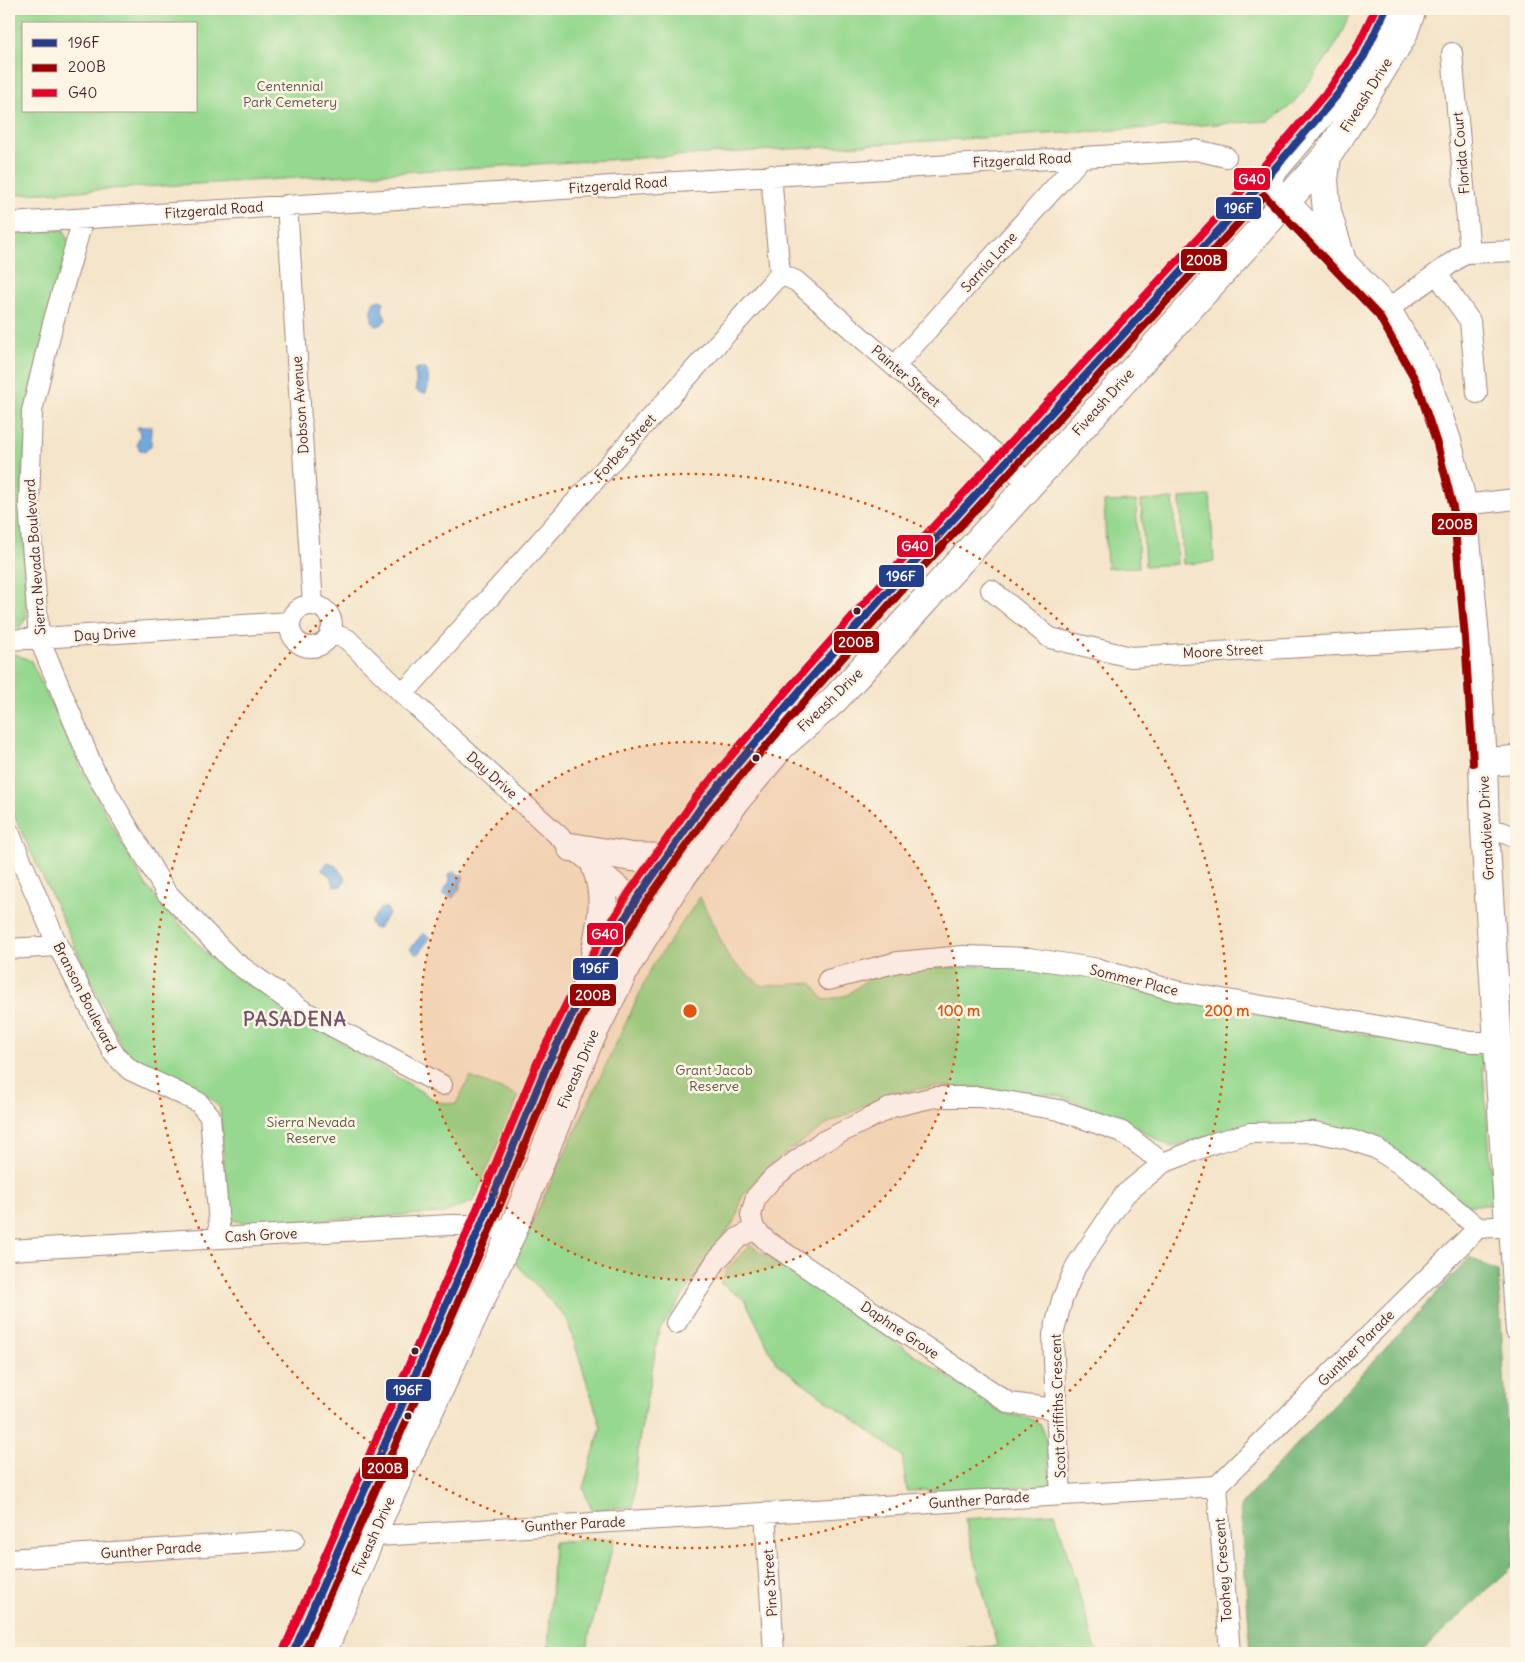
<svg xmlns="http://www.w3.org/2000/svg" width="1525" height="1662" viewBox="0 0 1525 1662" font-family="Delius,sans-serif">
	<rect width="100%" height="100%" fill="#fcf5e5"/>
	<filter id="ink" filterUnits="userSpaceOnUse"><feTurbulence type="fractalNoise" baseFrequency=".02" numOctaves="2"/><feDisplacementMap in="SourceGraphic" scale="10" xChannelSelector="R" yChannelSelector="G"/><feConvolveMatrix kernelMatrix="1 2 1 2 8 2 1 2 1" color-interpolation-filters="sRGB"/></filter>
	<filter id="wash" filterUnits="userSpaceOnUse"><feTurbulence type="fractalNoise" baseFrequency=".0096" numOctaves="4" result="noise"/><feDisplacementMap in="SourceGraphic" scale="20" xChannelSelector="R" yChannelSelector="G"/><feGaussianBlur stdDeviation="1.12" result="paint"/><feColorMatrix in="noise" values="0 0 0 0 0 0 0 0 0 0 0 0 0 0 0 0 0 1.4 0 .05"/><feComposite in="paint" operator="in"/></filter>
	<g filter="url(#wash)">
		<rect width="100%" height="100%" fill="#f4e4c9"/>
		<path fill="#96d88f" stroke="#707c5d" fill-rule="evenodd" d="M9,9H1352L1337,43L1302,93L1288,108L1269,121L9,195ZM24,24H196V111H24Z
			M64,230L70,247L22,469L26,618L19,628H9V233Z
			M1210,496L1214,562L1183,564L1180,498Z
			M1173,499L1177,564L1145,566L1141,501Z
			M1136,501L1139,567L1107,568L1104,502Z
			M15,654L31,661L87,780L146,886L214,962L308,1022L438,1102L456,1104L470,1077L519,1096L474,1201L444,1213L245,1224L228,1218L220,1108L208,1096L138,1061L122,1047L9,805V655Z
			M700,897L730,960L762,986L811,983L824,1000L847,995L872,976L921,968L1008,965L1081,974L1170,998L1482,1056L1494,1205H1462L1377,1139L1249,1126L1171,1147L1126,1122L1060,1096L973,1087H932L890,1094L827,1124L768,1166L742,1197L736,1218L659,1331L639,1441L633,1507L592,1510L583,1488L601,1427L567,1319L514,1261L652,967Z
			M750,1245L1002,1413L1029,1418L1041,1425L1045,1438L1051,1486L907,1491L902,1455L776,1363L745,1300L720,1283L729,1267Z
			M1055,1513L1097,1653H941V1651L997,1646L965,1519Z
			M615,1538L589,1636L587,1653H548L554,1542Z"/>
		<path fill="#78b87a" stroke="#616c52" d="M1470,1257L1498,1272L1515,1564L1420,1653H1251L1240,1506Z"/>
		<path fill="#6ea9df" stroke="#5c6485" d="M380,300L384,302L382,309L386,320L381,325L376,326L372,322V307L374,302Z
			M418,368H425C430,374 429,386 426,393H420L416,390V376L414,370Z
			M139,426L144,427L151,426V446L145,452L140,450L137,445C138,438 143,435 137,428Z
			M328,862L337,867L346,880L340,887L334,886L331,877L321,869Z
			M454,872L464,876L459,890L453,898L442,894L450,881L449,874Z
			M381,908H387L389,914L378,928H373L370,922Z
			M423,933L430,938L417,955L410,949Z"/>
	</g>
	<g filter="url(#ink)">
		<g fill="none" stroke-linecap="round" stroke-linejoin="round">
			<g stroke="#9f827a" stroke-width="22">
				<path id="street" d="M1452,53L1470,253
					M287,205L313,605
					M83,219L53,323L32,411L29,504L39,638L94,770L166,892L232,960L302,1010L442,1085
					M9,223L1196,150L1226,157
					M780,274L796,281L1029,483
					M1437,274L1470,321L1477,393
					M1387,310L1465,253L1516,251
					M895,366L1082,157
					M1463,505L1516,499
					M991,590L1050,638L1131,657L1475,637
					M290 626a21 21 0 1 1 42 0a21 21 0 1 1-42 0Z
					M330,633L347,639L403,694L571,847L646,908
					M9,640L290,622
					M403,694L780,274L771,175
					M1485,829L1502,832L1516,838
					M9,832L58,946L114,1054L130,1070L198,1102L210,1116L220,1237
					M9,949L58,946
					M828,980L898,962L963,956L1029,958L1099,969L1176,991L1471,1042H1499
					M754,1229L767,1241L1009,1403L1056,1409
					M9,1250L449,1225H481L512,1232
					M676,1323L716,1261L738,1238L754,1229L751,1215L756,1197L773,1178L820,1143L892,1107L935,1097H981L1059,1110L1122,1132L1163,1163
					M1217,1486L1230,1653
					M1061,1495L1056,1409L1053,1335L1062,1300L1076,1266L1125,1194L1163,1163L1217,1142L1250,1133L1315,1132L1348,1139L1375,1148L1403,1166L1424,1182L1478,1228
					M765,1513L774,1653
					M360,1537L1217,1486L1478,1228L1509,1226L1516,1331
					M9,1559L294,1540"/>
			</g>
			<g stroke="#9f827a" stroke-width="30">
				<path id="secondary" d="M1327,156L1324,180L1327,212L1341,258
					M1272,189L1387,310L1425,377L1447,441L1463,505L1475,637L1483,762L1485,829L1509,1226
					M1483,762L1516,760
					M571,847L632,857L664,858
					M595,955C601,922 608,899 596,867
					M293,1653L481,1225L546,1067L591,976L636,900L704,803L802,688L904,573L1264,181L1338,94L1364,56L1386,9
					M322,1653L371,1536L512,1232L588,1043L628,963L671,892L737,799L782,745L833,701L849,684L1327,156L1354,115L1402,37L1412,9"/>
			</g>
			<use href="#street" stroke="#fff" stroke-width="20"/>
			<use href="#secondary" stroke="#fff" stroke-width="28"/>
			<g stroke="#fcf5e5" stroke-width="11">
				<path id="bus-1" d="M293,1653L481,1225L546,1067L591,976L636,900L704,803L802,688L904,573L1264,181L1338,94L1364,56L1386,9"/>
			</g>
			<g stroke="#fcf5e5" stroke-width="11">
				<path id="bus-2" d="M304,1653L490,1229L555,1071L600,981L644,905L712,809L810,695L911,580L1264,195L1379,316L1416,381L1437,444L1453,507L1465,638L1473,763"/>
			</g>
			<g stroke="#fcf5e5" stroke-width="11">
				<path id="bus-3" d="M284,1649L472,1221L537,1063L582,972L628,894L696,797L795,681L897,566L1257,174L1330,88L1355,51L1375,9"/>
			</g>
			<use href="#bus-1" stroke="#243e8c" stroke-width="8"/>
			<use href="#bus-2" stroke="#900" stroke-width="8"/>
			<use href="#bus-3" stroke="#e4002b" stroke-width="8"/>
		</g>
	</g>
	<circle cx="690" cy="1011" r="269" fill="#e0560e" fill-opacity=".12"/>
	<g fill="none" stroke="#e0560e" stroke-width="2.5" stroke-dasharray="2.5 5">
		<circle cx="690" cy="1011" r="269"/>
		<circle cx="690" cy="1011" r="537"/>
	</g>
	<g fill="#4a1f2b" stroke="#fcf5e5" stroke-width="2">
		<circle cx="857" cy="611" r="4.5"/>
		<circle cx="756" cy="758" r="4.5"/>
		<circle cx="415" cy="1351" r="4.5"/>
		<circle cx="408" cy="1416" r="4.5"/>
	</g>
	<g text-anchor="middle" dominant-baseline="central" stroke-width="5" stroke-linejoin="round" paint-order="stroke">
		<g font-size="14" fill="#615649" stroke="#fcf5e5">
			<text x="290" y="86">Centennial<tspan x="290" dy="16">Park Cemetery</tspan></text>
			<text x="714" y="1070">Grant Jacob<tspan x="714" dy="16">Reserve</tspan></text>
			<text x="311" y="1122">Sierra Nevada<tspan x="311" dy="16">Reserve</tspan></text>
		</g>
		<g font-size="14" fill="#4a1f2b" stroke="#fcf5e5">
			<text transform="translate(1366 95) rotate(-58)">Fiveash Drive</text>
			<text transform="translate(1461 153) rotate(-95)">Florida Court</text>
			<text transform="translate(1022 160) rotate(-3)">Fitzgerald Road</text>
			<text transform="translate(618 185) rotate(-4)">Fitzgerald Road</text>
			<text transform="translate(214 210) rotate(-4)">Fitzgerald Road</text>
			<text transform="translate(989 262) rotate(-48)">Sarnia Lane</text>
			<text transform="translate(906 376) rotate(41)">Painter Street</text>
			<text transform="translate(1103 402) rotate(-48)">Fiveash Drive</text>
			<text transform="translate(300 405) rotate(-94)">Dobson Avenue</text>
			<text transform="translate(625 447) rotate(-48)">Forbes Street</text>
			<text transform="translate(35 557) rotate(-94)">Sierra Nevada Boulevard</text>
			<text transform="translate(105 634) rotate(-4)">Day Drive</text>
			<text transform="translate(1223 651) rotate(-3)">Moore Street</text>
			<text transform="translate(830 700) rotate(-44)">Fiveash Drive</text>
			<text transform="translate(492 775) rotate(42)">Day Drive</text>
			<text transform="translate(1486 828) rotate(-93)">Grandview Drive</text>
			<text transform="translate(1134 980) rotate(14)">Sommer Place</text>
			<text transform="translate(85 997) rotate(63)">Branson Boulevard</text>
			<text transform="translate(578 1069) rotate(-67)">Fiveash Drive</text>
			<text transform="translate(261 1235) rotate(-3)">Cash Grove</text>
			<text transform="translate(900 1330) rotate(34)">Daphne Grove</text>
			<text transform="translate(1356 1348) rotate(-45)">Gunther Parade</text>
			<text transform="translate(1058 1406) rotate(-92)">Scott Griffiths Crescent</text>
			<text transform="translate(979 1500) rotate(-4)">Gunther Parade</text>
			<text transform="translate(575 1524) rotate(-3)">Gunther Parade</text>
			<text transform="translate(373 1536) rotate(-66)">Fiveash Drive</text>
			<text transform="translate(151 1550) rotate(-4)">Gunther Parade</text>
			<text transform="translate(1223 1570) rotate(-94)">Toohey Crescent</text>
			<text transform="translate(770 1583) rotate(-94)">Pine Street</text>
		</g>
		<g font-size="19" font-weight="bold" letter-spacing="1" fill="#75526b" stroke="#fcf5e5">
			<text x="295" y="1019">PASADENA</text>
		</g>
	</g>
	<circle cx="690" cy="1011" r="8" fill="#e0560e" stroke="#fcf5e5" stroke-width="2.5"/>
	<g font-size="15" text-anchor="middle" font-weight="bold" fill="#e0560e" stroke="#fcf5e5" stroke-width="5" stroke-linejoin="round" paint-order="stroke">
		<text x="959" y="1016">100 m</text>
		<text x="1227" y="1016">200 m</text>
	</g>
	<g stroke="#fcf5e5" stroke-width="2">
		<rect x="1233" y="167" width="38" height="24" rx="5" fill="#e4002b"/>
		<rect x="1215" y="196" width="47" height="24" rx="5" fill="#243e8c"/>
		<rect x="1180" y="248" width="48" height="24" rx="5" fill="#900"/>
		<rect x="1431" y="512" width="47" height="24" rx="5" fill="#900"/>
		<rect x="896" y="534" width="38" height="24" rx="5" fill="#e4002b"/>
		<rect x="878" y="564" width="47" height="24" rx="5" fill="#243e8c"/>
		<rect x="833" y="630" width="47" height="24" rx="5" fill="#900"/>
		<rect x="586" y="922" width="38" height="24" rx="5" fill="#e4002b"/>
		<rect x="572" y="957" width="47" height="24" rx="5" fill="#243e8c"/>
		<rect x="569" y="983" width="48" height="24" rx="5" fill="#900"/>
		<rect x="385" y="1378" width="47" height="24" rx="5" fill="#243e8c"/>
		<rect x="361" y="1456" width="48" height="24" rx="5" fill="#900"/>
	</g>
	<g font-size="14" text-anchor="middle" font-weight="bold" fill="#fff">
		<text x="1252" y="184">G40</text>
		<text x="1239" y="213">196F</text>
		<text x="1204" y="265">200B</text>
		<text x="1455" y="529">200B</text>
		<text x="915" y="551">G40</text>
		<text x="901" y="581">196F</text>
		<text x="856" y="647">200B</text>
		<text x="605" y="939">G40</text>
		<text x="595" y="973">196F</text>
		<text x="593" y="1000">200B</text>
		<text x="408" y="1395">196F</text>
		<text x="385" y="1473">200B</text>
	</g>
	<rect width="1525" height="1662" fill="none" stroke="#fcf5e5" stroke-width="30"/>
	<rect x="22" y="22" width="175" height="90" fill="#fcf5e5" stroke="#b59f9b"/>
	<rect x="32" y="39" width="25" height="8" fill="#243e8c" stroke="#b59f9b"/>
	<text x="68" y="48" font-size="15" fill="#4a1f2b">196F</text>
	<rect x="32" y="64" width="25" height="8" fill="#990000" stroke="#b59f9b"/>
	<text x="68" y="72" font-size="15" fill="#4a1f2b">200B</text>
	<rect x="32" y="89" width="25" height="8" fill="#e4002b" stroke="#b59f9b"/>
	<text x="68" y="98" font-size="15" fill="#4a1f2b">G40</text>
</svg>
